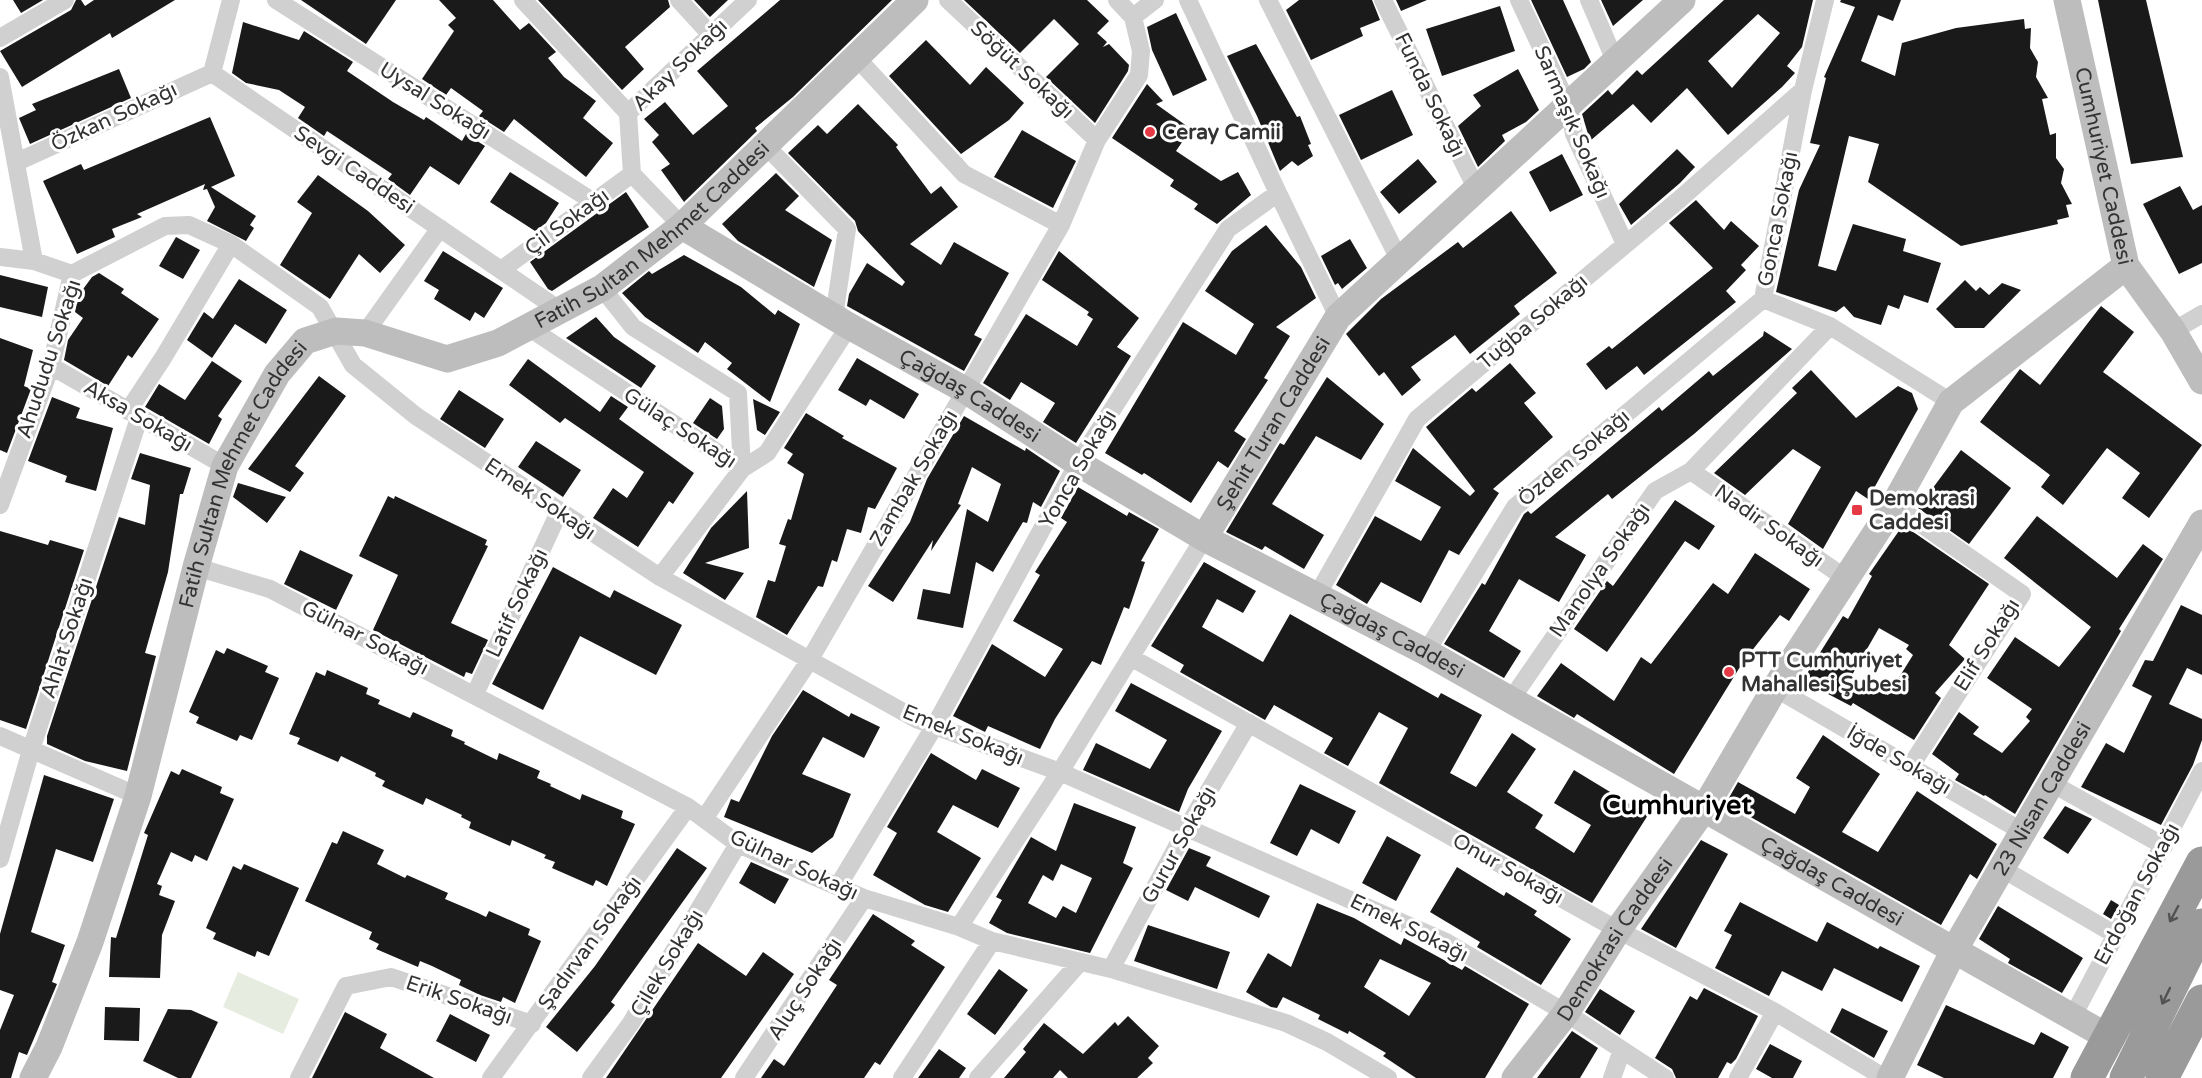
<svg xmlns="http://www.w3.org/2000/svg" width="2202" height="1078" viewBox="0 0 2202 1078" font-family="'Varela Round',sans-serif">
	<rect width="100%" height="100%" fill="#fff"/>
	<path fill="#e6ecdf" d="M238,972L299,999L283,1034L223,1007Z"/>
	<path fill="#1a1a1a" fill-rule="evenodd" d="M13,0H43L21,13Z
		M76,0H81L85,6L94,0H175L112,38L110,33L22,87L0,51L71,10Z
		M301,0H396L366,44Z
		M439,0H493L520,30L529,23L556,52L548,58L564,77L596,101L583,118L613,143L586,177L514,119L504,132L479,116L483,111L451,88L446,95L422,79L454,31L448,25L456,18Z
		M538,0H668L670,7L625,47L644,69L622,90Z
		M694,0H728L710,17Z
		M780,0H892L793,97L755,128L757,131L684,202L661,170L670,164L652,142L659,135L644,119L665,102L693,135L728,106L697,71Z
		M964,0H1087L1109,21L1097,33L1107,42L1103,47L1109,44L1129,65L1128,71L1095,123L1046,77L1079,44L1054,19L1020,53Z
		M1299,0H1372L1380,20L1360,28L1363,36L1311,60L1286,10Z
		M1396,0H1427L1401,11Z
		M1531,0H1563L1591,62L1584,69L1567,77Z
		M1601,0H1643L1613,26Z
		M1724,0H1813L1802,47L1787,66L1795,73L1782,87L1728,135L1687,88L1651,123L1633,104L1590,141L1582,114L1608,90L1612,95L1637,70L1642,75ZM1758,14L1780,33L1732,88L1708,61Z
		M1841,0H1901L1893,21L1878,15L1861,61L1895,76L1902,43L1956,28L2024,19L2025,29L2031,28L2030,48L2038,62L2036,77L2048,98L2042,99L2050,135L2056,133V158L2064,169L2061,183L2072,204L2066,205L2069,217L2057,220L2058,224L1961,246L1868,182L1879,144L1849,136L1818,266L1836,271L1853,224L1906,239L1903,251L1941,263L1928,303L1904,295L1899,309L1888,305L1881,325L1854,317L1844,306L1836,312L1776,292L1799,190L1820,145L1810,143L1826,78L1824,77L1855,7L1840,2Z
		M2098,0H2146L2183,157L2131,164Z
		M1500,6L1515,51L1442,76L1426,29Z
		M1176,13L1207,80L1173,96L1152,50L1147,27Z
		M243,22L299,40L304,31L353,62L347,71L393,102L424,120L426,117L462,141L466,134L485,146L459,185L430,166L410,195L388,179L392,174L327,131L324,136L298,118L305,107L279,90L246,83L232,73Z
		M926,40L970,85L986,67L1024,103L1009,120L961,154L889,76Z
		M1256,44L1297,117L1300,116L1311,144L1308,145L1313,156L1298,166L1292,161L1280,171L1257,116L1227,56Z
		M119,69L131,98L30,144L19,118L36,110L32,104Z
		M1518,69L1539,110L1526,122L1502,135L1505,141L1478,167L1458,126L1481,106L1473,95Z
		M1147,84L1163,101L1156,104L1191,129L1176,151L1221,181L1238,172L1251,195L1217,224L1194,209L1198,204L1170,186L1174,180L1112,138Z
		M1392,90L1413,135L1361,160L1339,115Z
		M858,104L898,145L896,147L931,194L941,186L958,207L910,244L941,265L954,242L1009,273L974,335L982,339L964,371L847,306L849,294L867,263L902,286L905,282L858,231L855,221L788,153L818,125L827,134Z
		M210,117L235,176L211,187L256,216L250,225L254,228L246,241L207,221L215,207L207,189L203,190L205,184L137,214L142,217L112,229L115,237L77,254L43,181L81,164L84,170Z
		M1022,130L1076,161L1053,208L994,177Z
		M1677,149L1695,167L1680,183L1631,225L1619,204Z
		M1562,154L1583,195L1550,212L1529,172Z
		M1418,159L1437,182L1399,214L1380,192Z
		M510,172L559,203L546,223L535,231L490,202Z
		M776,173L799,196L785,210L832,240L814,287L738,241L722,224Z
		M318,175L368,211L405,245L380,273L359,254L330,299L280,265L312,213L297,202Z
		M2180,186L2193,210L2202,205V263L2179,274L2143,204Z
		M626,192L649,227L552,291L548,289L530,262Z
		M1696,200L1724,230L1731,221L1759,246L1741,265L1746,270L1726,291L1736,302L1644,375L1637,366L1606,390L1586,364L1609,346L1612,349L1713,268L1669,223Z
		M1511,211L1557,273L1514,306L1520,314L1470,354L1455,335L1411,367L1421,380L1402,396L1384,372L1379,376L1346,334L1381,299L1458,242L1463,248Z
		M1266,225L1301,267L1316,298L1276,327L1290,336L1264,378L1268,380L1234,431L1246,439L1228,468L1218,461L1191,503L1144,473L1142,475L1105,453L1183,322L1236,355L1254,324L1205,291L1232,251Z
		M176,237L200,250L183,279L159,266Z
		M1350,239L1367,268L1342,289L1338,283L1335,285L1321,256Z
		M443,251L503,288L484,318L475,312L470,321L434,299L439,290L424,281Z
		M1059,251L1139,318L1117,347L1131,356L1076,443L1043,422L1055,403L1021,382L1010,400L983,383L1026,314L1077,346L1093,319L1087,315L1089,312L1042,280Z
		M684,255L741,287L775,315L778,310L800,324L770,402L727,369L732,363L705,342L698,353L645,317L622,293L649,271L652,274Z
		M99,273L124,289L121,293L159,319L132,358L128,355L108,386L64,360L68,340L83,318L75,312L78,296L92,277Z
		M0,275L48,287L42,317L0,307Z
		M239,279L287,310L266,344L235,324L212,358L187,340L204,312L213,319Z
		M1965,280L1976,291L1980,287L1989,295L2002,283L2021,290L1984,328H1955L1936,309Z
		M2101,306L2134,332L2103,372L2202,445L2149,518L2122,498L2140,473L2107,448L2063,505L2041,487L2050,475L1980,422L2020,369L2040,385Z
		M596,317L614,337L656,366L641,388L566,338Z
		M1764,331L1792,349L1694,434L1612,499L1608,494L1555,537L1586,555L1559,602L1519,579L1489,631L1521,651L1504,678L1444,644L1482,583L1485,585L1524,514L1528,511L1531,514L1659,407L1662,411L1709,371L1713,376L1763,336Z
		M0,338L33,350L24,386L31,389L7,453L0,450Z
		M857,358L919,394L904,419L870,399L866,406L838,390Z
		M528,359L600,412L611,396L628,407L619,419L694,473L673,504L669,501L638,547L593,518L613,488L627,498L644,472L565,418L560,423L509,385Z
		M212,361L242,381L218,416L222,419L209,444L145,407L159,384L185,400Z
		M1510,363L1536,393L1524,403L1553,437L1493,489L1499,493L1459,555L1449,550L1421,603L1381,582L1367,604L1336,585L1375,516L1421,541L1441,507L1395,481L1413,448L1470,496L1475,491L1426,427L1472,388L1476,392Z
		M1811,370L1856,418L1898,386L1912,393L1918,409L1868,499L1856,491L1823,549L1788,524L1821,467L1793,449L1745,495L1714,473L1797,393L1792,388Z
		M319,376L346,396L295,466L304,473L290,492L248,469Z
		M1327,377L1384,424L1361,460L1316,436L1272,504L1324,535L1304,569L1265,546L1262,550L1226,532L1280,443L1284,445Z
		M459,390L504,419L485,448L440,419Z
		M52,397L80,408L76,418L113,428L96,491L65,482L67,476L28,461Z
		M710,398L722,406L724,429L717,439L693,423Z
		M753,399L780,412L765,435L757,430Z
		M806,413L844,436L842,438L897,468L875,509L868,507L861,533L847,529L837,562L832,560L823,587L818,586L787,635L756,617L768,580L775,582L786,546L779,544L788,519L791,520L804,474L787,463L793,454L784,448Z
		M964,416L1025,451L1026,448L1060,471L1041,507L1033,502L1027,523L1023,522L993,572L976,562L963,628L917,619L923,589L950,594L967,509L988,522L1001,484L972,467L958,504L961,505L931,551L933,540L893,602L868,586L910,522L927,479Z
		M536,441L581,470L563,497L518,467Z
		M1961,450L2011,488L1969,544L1918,508Z
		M140,453L191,468L183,494H180L168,572L145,653L156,656L127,771L85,761L47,744V736L119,517L145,525L150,485L131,479Z
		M238,483L286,497L267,523L233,497Z
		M1078,487L1127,516L1129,512L1159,529L1141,561L1145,562L1129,609L1124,607L1101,665L1092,661L1055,719L1040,749L988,726L985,732L953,716L992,644L1045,677L1063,649L1013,621L1040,575L1035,572L1067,522L1061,518Z
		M747,491L749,548L705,563L744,573L725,600L683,573L711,528Z
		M388,496L394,499L395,496L487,540L485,545L488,546L451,623L488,640L472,674L466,672L464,677L373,630L398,575L359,556Z
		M1675,500L1715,526L1699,550L1685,541L1607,652L1574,629L1607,581L1613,586Z
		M2037,516L2117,578L2143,544L2163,559L2119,629L2121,631L2015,814L1985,795L1984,796L1955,780L1959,774L1932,754L1959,712L1979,727L1973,734L2002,753L2030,721L2026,717L2032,709L1987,678L2015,637L2059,667L2091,627L2004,558Z
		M1903,525L1989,584L1949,645L1965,659L1935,693L1941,698L1914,740L1853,703L1851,706L1809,684L1806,675L1843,616L1848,619L1872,576L1869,574ZM1879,628L1909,645L1906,649L1913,655L1888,695L1852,675Z
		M0,531L48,545L50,540L84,550L26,729L0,720Z
		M300,550L353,575L336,610L284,584Z
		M1755,553L1810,589L1789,621L1780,615L1743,662L1674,774L1577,714L1574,718L1537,696L1561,663L1614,701L1641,657L1651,664L1713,583L1728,594Z
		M1204,562L1256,591L1243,613L1217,599L1202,627L1263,662L1290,614L1438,698L1441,693L1482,715L1450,773L1476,787L1512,733L1536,749L1507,792L1543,815L1535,828L1574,853L1591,825L1554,803L1574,770L1648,815L1592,903L1379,783L1408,728L1379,712L1348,766L1324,753L1333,738L1274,705L1265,720L1180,672L1184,665L1151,646Z
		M553,567L610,598L614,590L682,625L656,675L580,636L543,710L492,684Z
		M2181,605L2202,615V675L2187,668L2169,704L2202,719V740L2193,765L2161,825L2081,787L2106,743L2124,753L2152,696L2132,686L2145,660L2153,661Z
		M227,648L268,666L265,672L279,678L252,740L240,735L237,741L196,723L199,717L189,712L216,650L224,654Z
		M327,670L368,688L366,694L380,700L378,704L410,718L413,712L453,730L451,736L465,742L464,744L497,760L499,753L540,771L537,778L551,784L550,786L580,800L582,794L623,811L621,818L635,824L607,886L596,880L593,886L552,868L555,862L544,858L546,855L512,840L510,846L469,828L471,822L461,817L462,815L426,798L423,805L382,786L385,781L375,776L376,773L341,756L338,762L297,744L300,738L289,734L316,672L325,676Z
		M1131,683L1222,731L1188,789L1179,812L1083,770L1096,743L1150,769L1167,740L1115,711Z
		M803,690L849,717L851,713L880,727L864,758L823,737L802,774L851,794L833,837L812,853L724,817L731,799L739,802L772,736Z
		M1823,735L1880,774L1842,832L1878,852L1917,791L1997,844L1977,879L1970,874L1941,925L1726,803L1738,782L1795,814L1810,787L1796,778Z
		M931,753L976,780L982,769L1020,788L998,828L953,805L937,832L981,858L948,912L925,905L873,875L897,833L887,827Z
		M182,769L222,787L220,793L234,799L207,861L195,855L192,862L171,852L157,884L162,886L159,895L175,901L162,935L160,978L109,977L111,937L116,938L148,835L144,833L171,771L179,775Z
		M44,775L114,799L93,862L56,849L31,932L65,945L52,982L57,984L27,1055L19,1052L11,1078H0V1030L14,995L0,990V934Z
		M1300,784L1356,811L1339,844L1311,829L1297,856L1270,843Z
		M1074,803L1136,827L1123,863L1133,868L1090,953L1007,933L989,923L1002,900L996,897L1031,837L1056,851ZM1061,864L1092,878L1076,913L1063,906L1056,918L1028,903L1043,875L1053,881Z
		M2065,806L2092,819L2068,854L2043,838Z
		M343,831L384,850L377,864L405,878L407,875L448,893L445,899L478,913L486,917L489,911L530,929L528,935L541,941L515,1003L503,997L501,1002L480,995L459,985L461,980L432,966L420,961L418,967L376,949L379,944L369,939L372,932L305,901L332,842L337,844Z
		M1387,836L1421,855L1396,901L1362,883Z
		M1701,840L1728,854L1676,948L1641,929Z
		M677,848L707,868L611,1002L615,1005L577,1052L546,1027L595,966Z
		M1189,848L1211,857L1206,866L1270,896L1259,918L1195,887L1188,901L1166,890Z
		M751,862L789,879L775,904L739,883Z
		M244,864L299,888L269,956L257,951L255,957L213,939L216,933L206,928L233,866L241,870Z
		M1457,867L1504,896L1506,892L1537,911L1534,915L1571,939L1541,985L1477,947L1480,942L1430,912Z
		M2111,900L2119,905L2111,919L2103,914Z
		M1740,902L1817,942L1827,922L1878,949L1880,946L1920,966L1902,1002L1834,968L1822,991L1782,971L1769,996L1715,968L1732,935L1724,931Z
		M1317,903L1354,918L1401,945L1404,938L1462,970L1465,966L1529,1004L1485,1078H1416L1383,1056L1386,1053L1349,1031L1348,1034L1318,1019L1320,1015L1283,997L1277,1008L1271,1007L1246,992L1268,953L1291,967ZM1380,959L1431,983L1409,1016L1364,987Z
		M1998,906L2083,958L2062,993L2008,963L2010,959L1979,939Z
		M873,914L915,941L911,945L945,967L880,1065L875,1062L864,1078H761L774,1059L784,1066L837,985L829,980Z
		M1148,925L1230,952L1217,989L1134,961Z
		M698,943L746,976L763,952L794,974L721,1078H606Z
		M999,969L1028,990L995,1035L967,1014Z
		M1704,988L1758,1016L1736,1059L1731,1064L1727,1062L1718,1078H1676L1672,1069L1655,1058L1690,996L1697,1000Z
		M1600,989L1635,1011L1620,1035L1585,1012Z
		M1946,1005L2034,1045L2041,1032L2069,1047L2053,1078H1944L1917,1065Z
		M105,1007L140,1008L139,1041L104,1040Z
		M1842,1008L1888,1031L1874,1058L1830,1032Z
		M168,1009L191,1010L218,1022L191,1078H178L143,1061Z
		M345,1012L387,1034L380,1048L434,1078H312Z
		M450,1014L490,1035L476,1062L436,1041Z
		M1128,1016L1159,1046L1148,1058L1153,1063L1137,1078H1068L1060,1070L1053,1078H1004L1026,1052L1023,1049L1044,1023L1083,1054L1115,1022L1118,1026Z
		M1572,1031L1598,1048L1580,1078H1537Z
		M1770,1044L1802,1061L1793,1078H1772L1756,1069Z
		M939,1049L966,1068L959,1078H918Z"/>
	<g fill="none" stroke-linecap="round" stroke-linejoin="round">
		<path stroke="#d0d0d0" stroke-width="18" d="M231,0L212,73L558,309
			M276,0L594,202
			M523,0L628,113
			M679,0L711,35
			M948,0L1097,140
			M1188,0L1278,193
			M1268,0L1400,261
			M1383,0L1477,190
			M1519,0L1569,107L1574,134L1625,244
			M1589,0L1616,63
			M1825,0L1803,90L1763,299L1830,326L1951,402
			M1133,17L1155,0
			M0,38L65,0
			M856,57L964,174L1061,225
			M0,77L34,261
			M628,113L748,0
			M628,113L632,174L682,226
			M765,145L847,229L834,317
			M17,162L212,73
			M0,257L34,261L72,274
			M501,270L632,174
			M602,288L633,327L738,393L742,469L660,577
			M528,327L742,469L767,453L849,326
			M2173,331L2202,314
			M365,333L440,228
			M51,366L225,466
			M128,411L163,358L231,244
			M1691,471L1848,580
			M0,505L51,366L72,274L165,226L189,225L231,244L320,307L353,365L416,416L660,577L916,719L1060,772L1446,942L1566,1013L1665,1078
			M1894,505L2022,594L1910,767
			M196,567L270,589L688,807L738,844L864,898L959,927L992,941L1111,969L1286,1023L1327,1042L1388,1078
			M1316,597L1417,419L1681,198L1803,90
			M1426,652L1515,507L1763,299
			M1132,658L1618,930L1775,1012L1885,1078
			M1775,688L2023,832
			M475,694L559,512
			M1510,701L1655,491L1691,471L1830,326
			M0,736L138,796
			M2051,783L2164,846
			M704,819L809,661L1061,225L1097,140L1139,75L1141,51L1133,17L1117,0
			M0,859L31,750L139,418
			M2001,868L2116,935
			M838,886L934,727L1078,463L1228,229L1278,193L1338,317
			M959,927L1060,772L1204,538
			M1111,969L1188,826L1249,723
			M2072,1018L2202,771
			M299,1078L346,986L391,977L532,1024
			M491,1078L688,807
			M591,1078L631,1023L738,844
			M744,1078L864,898
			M902,1078L992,941
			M978,1078L1080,962
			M1612,1078L1622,1050
			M1738,1078L1775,1012"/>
		<g stroke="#bdbdbd" stroke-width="27">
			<path id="s1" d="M2067,0L2126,266L2173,331L2202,381"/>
			<path id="s2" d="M682,226L849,326L965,390L1078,463L1204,538L1426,652L2108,1037"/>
			<path id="s3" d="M1204,538L1338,317L1682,0"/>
			<path id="s4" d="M33,1078L49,1047L90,942L138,796L196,567L225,466L277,374L305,341L336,331L365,333L447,359L498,343L602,288L682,226L915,0"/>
			<path id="s5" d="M1515,1078L1566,1013L1618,930L1704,809L1775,688L1894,505L1951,402L2126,266"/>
			<path id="s6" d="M1890,1078L1953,952L2202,523"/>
		</g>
		<path stroke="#9a9a9a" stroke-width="33" d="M2087,1078L2202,863
			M2126,1078L2202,925
			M2162,1078L2202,1001"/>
	</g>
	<defs><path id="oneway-shaft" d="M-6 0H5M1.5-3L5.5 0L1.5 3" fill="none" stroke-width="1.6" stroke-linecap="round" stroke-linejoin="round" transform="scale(1.5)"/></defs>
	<g stroke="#525252">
		<use href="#oneway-shaft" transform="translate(2174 914) rotate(118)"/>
		<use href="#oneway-shaft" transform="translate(2166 996) rotate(116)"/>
	</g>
	<g fill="#e63946" stroke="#fff" stroke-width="2">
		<circle cx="1150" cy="132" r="6"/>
		<rect x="1851" y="504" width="12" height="12" rx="3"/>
		<circle cx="1729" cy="672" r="6"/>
	</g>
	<g text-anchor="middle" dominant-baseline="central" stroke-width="6" stroke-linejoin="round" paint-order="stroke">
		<g font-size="21" fill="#333" stroke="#fff">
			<text transform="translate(680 65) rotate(-44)">Akay Sokağı</text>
			<text transform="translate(1022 70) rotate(43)">Söğüt Sokağı</text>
			<text transform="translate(1430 95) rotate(64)">Funda Sokağı</text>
			<text transform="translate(435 101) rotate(32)">Uysal Sokağı</text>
			<text transform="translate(114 117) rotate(-25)">Özkan Sokağı</text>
			<text transform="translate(1572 122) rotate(67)">Sarmaşık Sokağı</text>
			<text stroke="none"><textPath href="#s1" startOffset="170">Cumhuriyet Caddesi</textPath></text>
			<text transform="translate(354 170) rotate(34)">Sevgi Caddesi</text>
			<text transform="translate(1778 219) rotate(-79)">Gonca Sokağı</text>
			<text transform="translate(567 222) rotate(-36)">Çil Sokağı</text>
			<text stroke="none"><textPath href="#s4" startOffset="1182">Fatih Sultan Mehmet Caddesi</textPath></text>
			<text transform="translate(1533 322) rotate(-40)">Tuğba Sokağı</text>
			<text transform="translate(49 359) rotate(-72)">Ahududu Sokağı</text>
			<text stroke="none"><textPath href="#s2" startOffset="334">Çağdaş Caddesi</textPath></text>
			<text transform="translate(138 416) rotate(30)">Aksa Sokağı</text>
			<text stroke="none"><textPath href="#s3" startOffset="134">Şehit Turan Caddesi</textPath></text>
			<text transform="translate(680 428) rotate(33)">Gülaç Sokağı</text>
			<text transform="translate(1574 458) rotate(-40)">Özden Sokağı</text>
			<text transform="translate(1078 469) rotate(-60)">Yonca Sokağı</text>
			<text stroke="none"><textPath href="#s4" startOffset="642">Fatih Sultan Mehmet Caddesi</textPath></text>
			<text transform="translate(914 478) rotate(-60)">Zambak Sokağı</text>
			<text transform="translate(540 499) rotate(34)">Emek Sokağı</text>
			<text transform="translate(1769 526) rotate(35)">Nadir Sokağı</text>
			<text transform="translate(1600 570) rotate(-55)">Manolya Sokağı</text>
			<text transform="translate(517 603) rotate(-65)">Latif Sokağı</text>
			<text stroke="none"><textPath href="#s2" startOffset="820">Çağdaş Caddesi</textPath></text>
			<text transform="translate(67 638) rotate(-72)">Ahlat Sokağı</text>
			<text transform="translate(365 638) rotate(27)">Gülnar Sokağı</text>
			<text transform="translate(1987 645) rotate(-58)">Elif Sokağı</text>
			<text transform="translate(963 735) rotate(22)">Emek Sokağı</text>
			<text transform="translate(1899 760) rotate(30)">İğde Sokağı</text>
			<text stroke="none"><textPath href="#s6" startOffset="318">23 Nisan Caddesi</textPath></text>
			<text transform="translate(1179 845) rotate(-61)">Gurur Sokağı</text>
			<text transform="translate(794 865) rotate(25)">Gülnar Sokağı</text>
			<text transform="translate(1508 869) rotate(29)">Onur Sokağı</text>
			<text stroke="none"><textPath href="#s2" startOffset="1324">Çağdaş Caddesi</textPath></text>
			<text transform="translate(2137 894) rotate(-62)">Erdoğan Sokağı</text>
			<text transform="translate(1409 928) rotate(26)">Emek Sokağı</text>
			<text stroke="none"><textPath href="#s5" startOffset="171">Demokrasi Caddesi</textPath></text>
			<text transform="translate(590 943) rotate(-54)">Şadırvan Sokağı</text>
			<text transform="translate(667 963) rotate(-59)">Çilek Sokağı</text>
			<text transform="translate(805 989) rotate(-57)">Aluç Sokağı</text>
			<text transform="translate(459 1000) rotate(19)">Erik Sokağı</text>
		</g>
		<g font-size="21" font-weight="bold" fill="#333" stroke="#fff" text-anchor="start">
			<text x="1162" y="132">Ceray Camii</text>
			<text x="1869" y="498">Demokrasi<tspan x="1869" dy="24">Caddesi</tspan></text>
			<text x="1741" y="660">PTT Cumhuriyet<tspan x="1741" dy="24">Mahallesi Şubesi</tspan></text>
		</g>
		<g font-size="27" font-weight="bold" fill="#000" stroke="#fff">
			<text x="1677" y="805">Cumhuriyet</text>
		</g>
	</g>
</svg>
